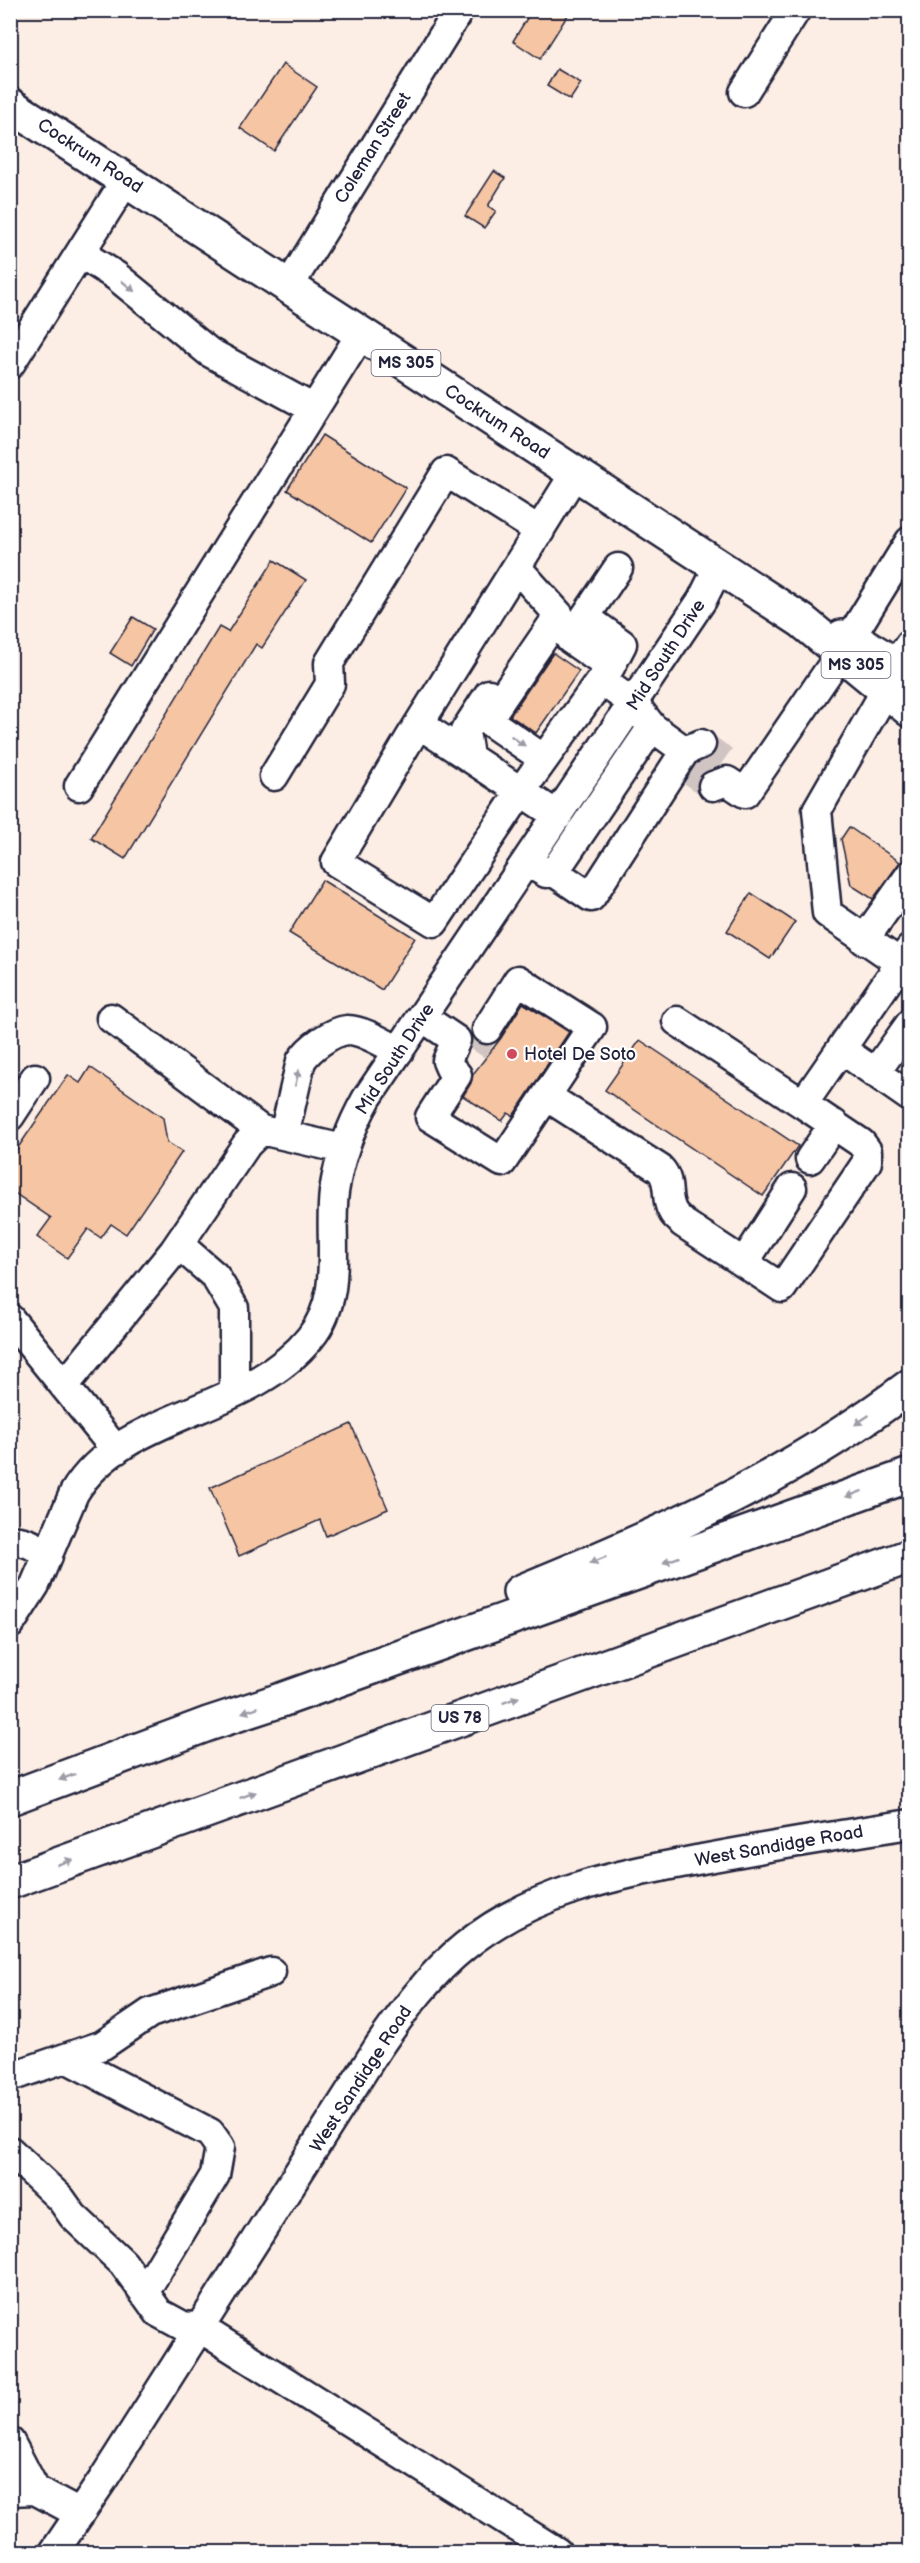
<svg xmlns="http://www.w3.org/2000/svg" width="920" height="2563" viewBox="0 0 920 2563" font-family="'Balsamiq Sans',sans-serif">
	<rect width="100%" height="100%" fill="#fceee4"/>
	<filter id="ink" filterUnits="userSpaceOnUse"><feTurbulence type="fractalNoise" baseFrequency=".0167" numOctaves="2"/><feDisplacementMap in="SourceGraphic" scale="12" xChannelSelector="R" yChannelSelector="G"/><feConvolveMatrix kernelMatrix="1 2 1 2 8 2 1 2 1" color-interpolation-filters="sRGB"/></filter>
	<g filter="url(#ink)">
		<path fill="#f5c5a4" stroke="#22223b" stroke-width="1.5" d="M532,10H571L540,59L513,41Z
			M283,64L317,87L274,151L240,128Z
			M557,69L581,83L570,100L547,86Z
			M494,171L505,178L488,206L496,211L484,228L465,216Z
			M322,435L406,488L371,543L287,490Z
			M274,560L306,580L262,648L256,644L125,859L91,838L219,627L228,632Z
			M133,617L153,629L131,666L110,653Z
			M553,653L579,671L536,733L510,716Z
			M849,827L900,862L873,899L851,885L841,839Z
			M322,880L415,938L382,990L289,933Z
			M751,893L795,922L770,959L727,931Z
			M523,1003L569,1032L513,1116L508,1113L502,1121L463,1096L471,1083L473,1074L501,1038Z
			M640,1040L798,1146L763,1196L605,1090Z
			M90,1067L163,1118L167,1142L182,1152L126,1234L111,1224L101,1238L88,1229L67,1258L37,1237L51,1218L10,1190V1159L68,1075L80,1083Z
			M351,1424L388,1509L326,1536L320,1520L239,1556L210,1488Z"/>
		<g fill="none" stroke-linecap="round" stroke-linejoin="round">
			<path stroke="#d0c5c2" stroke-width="28" stroke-dasharray="28 14" stroke-linecap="butt" d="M701,744L728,763
				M685,767L713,786
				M473,1050L487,1029"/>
			<g stroke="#22223b" stroke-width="33">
				<path id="minor" d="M744,92L796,10
					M80,253L116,276L209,352L314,409
					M289,286L459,10
					M10,364L126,180
					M575,473L410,738L336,862L434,922L521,791L601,680L634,704L652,727L685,751
					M517,568L559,615L570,639L610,667L601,680
					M849,640L910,541
					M610,667L622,644L585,617L618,568
					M419,724L558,816
					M469,756L465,731L489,694
					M544,759L487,720L559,615
					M274,776L330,684L329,663L446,472L540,531
					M79,786L361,334
					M713,786L727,781L745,793L841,653
					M527,862L546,873L554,872L591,897L685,751L701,744
					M554,872L652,727
					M864,940L910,875
					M900,963L827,913L817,810L886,690L895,665L910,644
					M422,1017L456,1040L447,1061L450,1068L457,1075L430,1117L502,1162L592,1027L518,980L487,1029
					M111,1018L261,1130
					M677,1021L803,1104
					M841,1049L910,1097
					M875,1073L910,1024
					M546,1096L660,1169C672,1181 664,1198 673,1212C675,1216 680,1219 683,1223L782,1288L867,1162V1151L861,1143L803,1104L910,949
					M10,1116L35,1078
					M284,1135L301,1061C309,1048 331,1032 347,1030C361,1029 387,1045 399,1051
					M810,1159L834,1124
					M174,1251L184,1249L215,1276L234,1308V1393
					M744,1263L792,1188
					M10,1319L116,1450
					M64,1386L174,1251L247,1144L261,1130L343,1149
					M10,1541C26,1539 36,1547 48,1556
					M10,1624L35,1585L74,1493C123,1411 249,1414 310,1338C345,1295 328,1241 334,1192C339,1158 350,1128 367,1098L702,600L719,566
					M66,2058L210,2133L220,2147L215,2175L144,2293
					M10,2077L103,2045L150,2013L271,1972
					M10,2151L61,2199L73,2216L123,2263L159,2313L183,2326L200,2328L557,2552
					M10,2442L35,2490
					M10,2491L35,2490L80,2514
					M54,2552L102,2481L379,2046C404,2010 431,1973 465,1946C534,1890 618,1875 702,1859C771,1846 840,1835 910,1824"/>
			</g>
			<g stroke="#22223b" stroke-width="38">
				<path id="major" d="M10,105L802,621L910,710
					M842,637L867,647L910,674"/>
			</g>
			<g stroke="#22223b" stroke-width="38">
				<path id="highway" d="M520,1592C660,1535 788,1478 910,1386
					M10,1798L208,1724L281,1700L910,1475
					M10,1882L910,1556"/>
			</g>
			<use href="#minor" stroke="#fff" stroke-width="28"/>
			<use href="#major" stroke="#fff" stroke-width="33"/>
			<use href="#highway" stroke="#fff" stroke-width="33"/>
		</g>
		<defs><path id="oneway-solid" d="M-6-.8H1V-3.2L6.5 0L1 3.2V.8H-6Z" transform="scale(1.5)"/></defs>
		<g fill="#9c9ca7">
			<use href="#oneway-solid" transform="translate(128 286) rotate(39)"/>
			<use href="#oneway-solid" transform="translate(518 741) rotate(35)"/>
			<use href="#oneway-solid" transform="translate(297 1078) rotate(-77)"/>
			<use href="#oneway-solid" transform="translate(862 1420) rotate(146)"/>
			<use href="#oneway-solid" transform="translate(854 1494) rotate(160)"/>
			<use href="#oneway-solid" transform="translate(598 1560) rotate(158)"/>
			<use href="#oneway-solid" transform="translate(671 1560) rotate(160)"/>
			<use href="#oneway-solid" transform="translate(511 1700) rotate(-20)"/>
			<use href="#oneway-solid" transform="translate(250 1710) rotate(162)"/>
			<use href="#oneway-solid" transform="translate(67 1777) rotate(159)"/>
			<use href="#oneway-solid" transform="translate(248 1795) rotate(-20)"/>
			<use href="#oneway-solid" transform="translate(65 1862) rotate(-20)"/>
		</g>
	</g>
	<circle fill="#d1495b" stroke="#fff" stroke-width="2" cx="512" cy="1054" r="6"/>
	<g text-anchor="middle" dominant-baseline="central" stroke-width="4.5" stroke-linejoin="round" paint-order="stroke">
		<g fill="#fff" stroke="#646476" stroke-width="1.5">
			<rect x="371.5" y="350" width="69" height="26" rx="4.5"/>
			<rect x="821.5" y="652" width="69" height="26" rx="4.5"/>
			<rect x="431.5" y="1705" width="57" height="26" rx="4.5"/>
		</g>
		<g font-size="16" font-weight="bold" fill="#22223b">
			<text x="406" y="363">MS 305</text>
			<text x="856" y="665">MS 305</text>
			<text x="460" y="1718">US 78</text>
		</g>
		<g font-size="18" fill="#22223b" stroke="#fff">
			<text transform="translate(373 148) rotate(-58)">Coleman Street</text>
			<text transform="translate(90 156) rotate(33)">Cockrum Road</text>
			<text transform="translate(497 422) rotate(33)">Cockrum Road</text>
			<text transform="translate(666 655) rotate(-57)">Mid South Drive</text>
			<text transform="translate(395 1059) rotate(-57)">Mid South Drive</text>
			<text transform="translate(779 1846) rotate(-10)">West Sandidge Road</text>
			<text transform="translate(361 2079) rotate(-57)">West Sandidge Road</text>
		</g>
		<g font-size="18" fill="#22223b" stroke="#fff" text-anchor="start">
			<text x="524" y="1054">Hotel De Soto</text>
		</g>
	</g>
	<rect width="920" height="2563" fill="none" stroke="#fff" stroke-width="36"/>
	<rect x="18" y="18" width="884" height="2527" fill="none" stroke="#22223b" stroke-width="2" filter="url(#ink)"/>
</svg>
